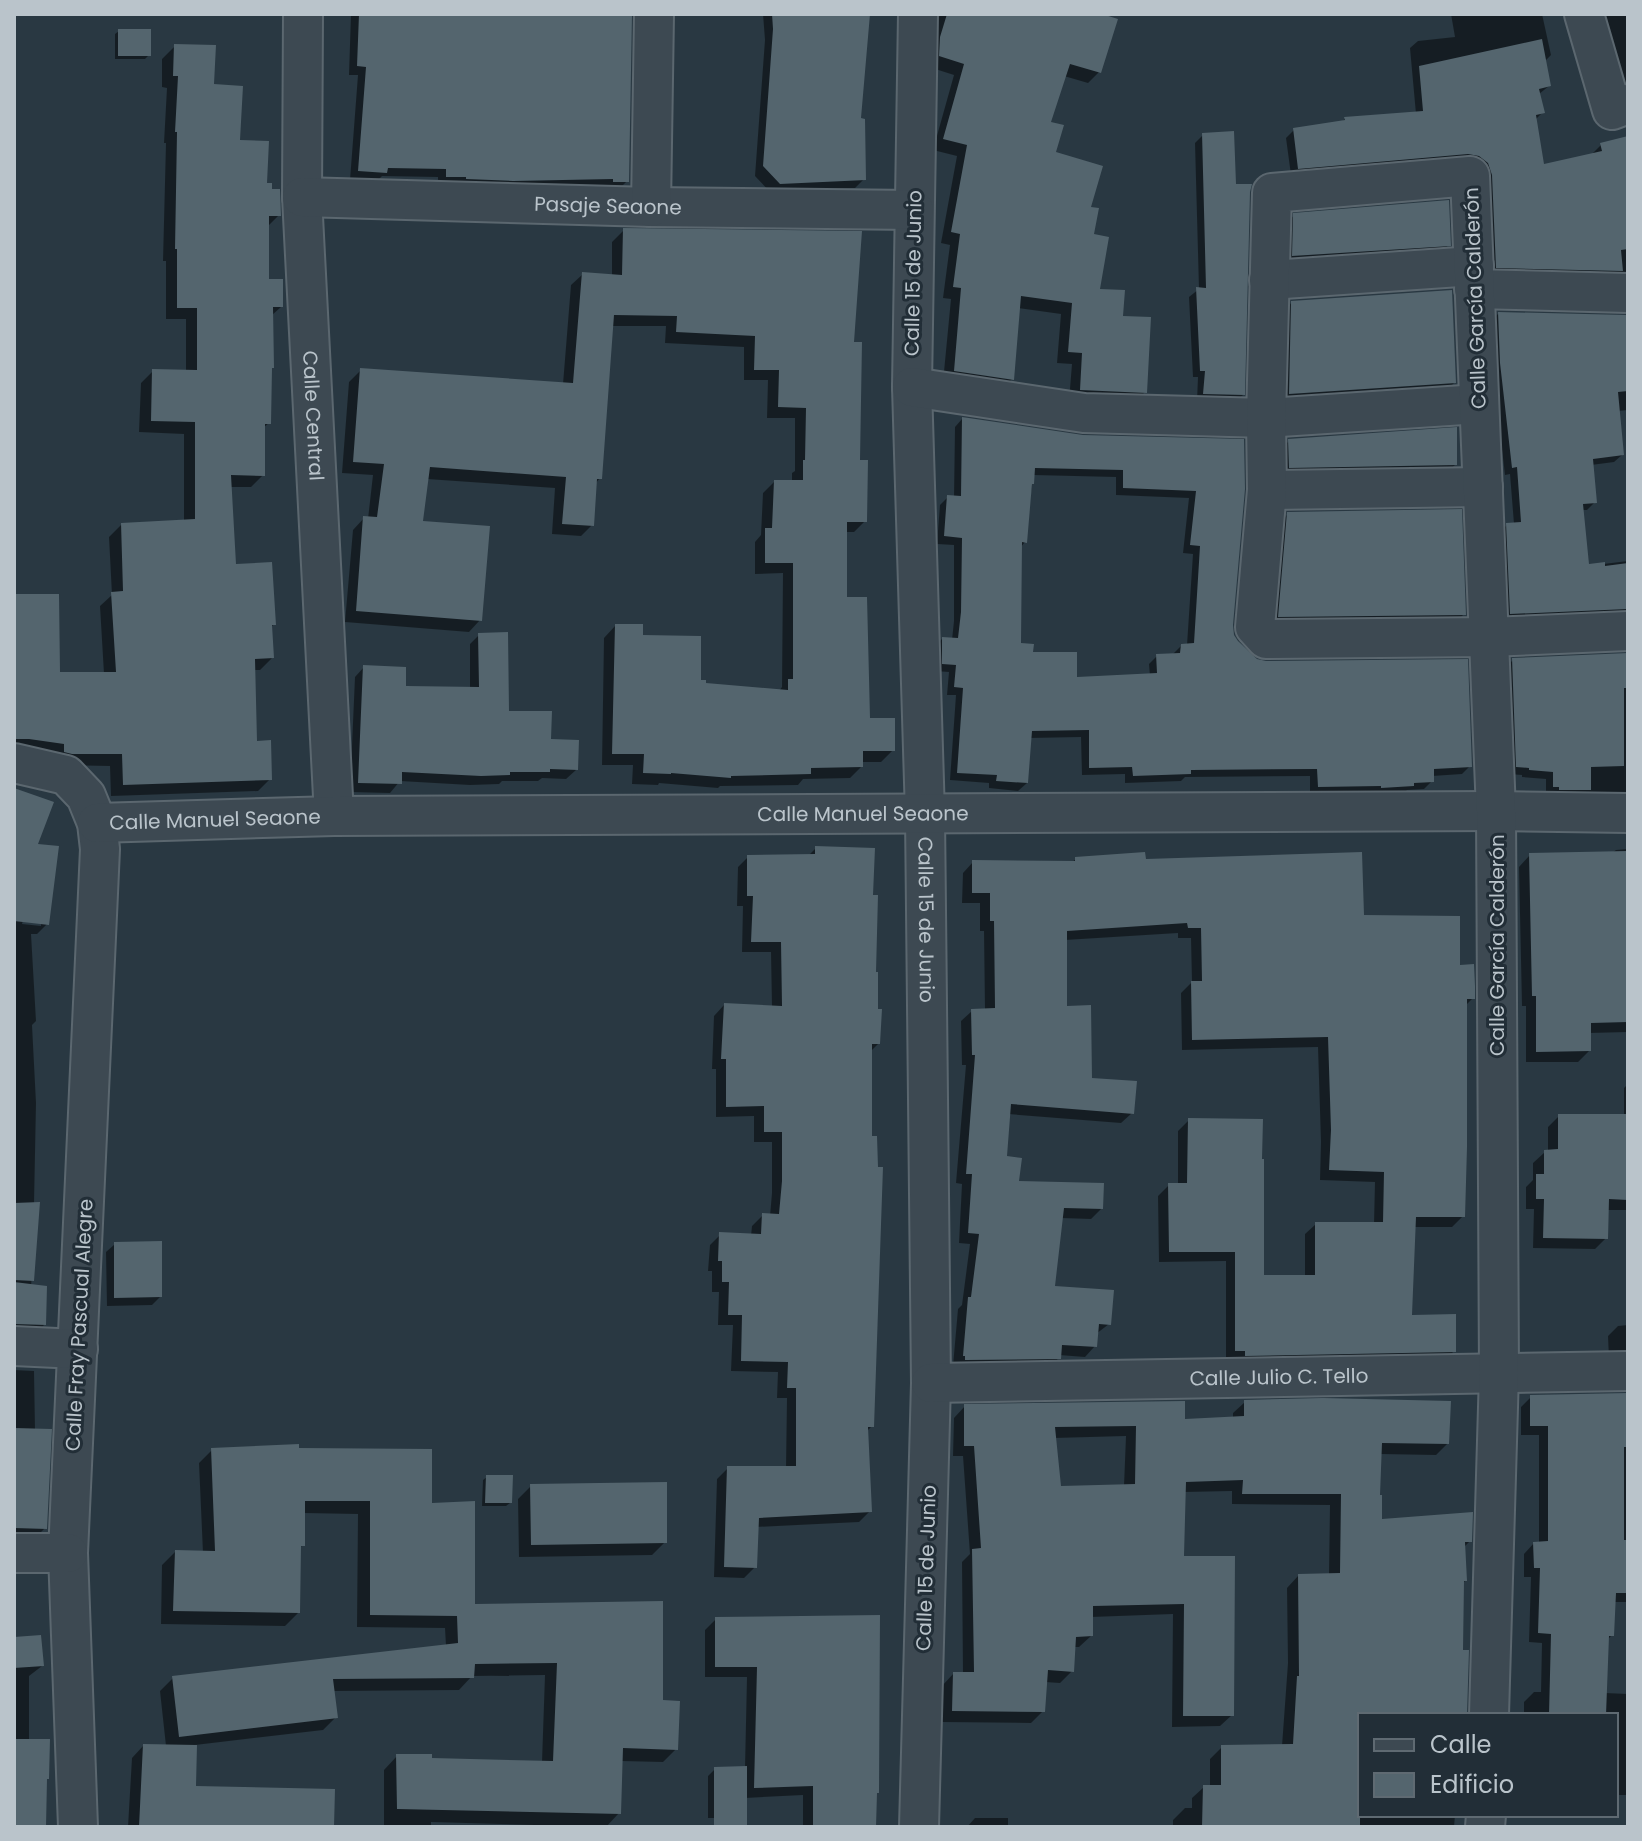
<svg xmlns="http://www.w3.org/2000/svg" width="1642" height="1841" viewBox="0 0 1642 1841" font-family="Poppins,sans-serif">
	<rect width="100%" height="100%" fill="#293842"/>
	<path fill="#0007" fill-rule="evenodd" d="M351,14H630L627,181L618,190L438,185V177L382,176L376,182L350,180L358,75H349Z
		M763,14H868L858,120L864,179L855,188L770,192L755,176L765,40Z
		M940,14H1095L1099,72L1088,83L1064,76L1049,123L1053,154L1089,208L1097,291L1121,318L1145,392L1134,403L1069,401L1072,364L1057,363L1061,314L1018,308L1012,379L1001,390L943,382L951,299L943,298L950,245L941,243L957,156L933,150L954,75L929,67V49Z
		M1451,14H1542L1551,55L1544,62L1549,86L1539,94L1543,112L1535,120L1543,166L1593,155V153L1601,145L1628,138V281L1489,275L1485,184L1291,175L1286,138L1294,130L1341,123L1345,119L1416,114L1410,48L1418,41L1455,37Z
		M1596,14H1628V92L1621,90Z
		M119,31L149,55L145,59H115V34Z
		M175,46L212,86L238,141L265,185L279,215L267,227V281L281,307L271,316L269,423L263,428V475L251,487H230L234,566L274,624L270,628L272,658L260,670H253L255,743L270,779L258,791L111,796L110,766L59,765L14,750V596L58,674H104L100,606L112,595L109,537L121,525L184,522V434L139,432L141,383L153,371L186,372V319H166V261H163L166,143H164L167,88L162,87V59Z
		M1203,135L1243,395L1235,402L1197,401L1198,377H1193L1189,297L1199,289L1195,143Z
		M1294,215L1449,245L1444,249L1289,260L1290,220Z
		M624,230L852,344L858,462L865,521L854,532H845V599L868,720L893,750L881,762H861V767L850,778L803,779L798,785L720,786L718,788L659,783L658,785L632,784L633,765H602L604,638L615,626L641,637L704,685L779,691L782,687L783,573L755,574V542L761,535L763,493L774,482H792V473L795,471V418H767L768,380H744V347L665,343L666,326H612L600,478L595,484L592,525L581,536L552,534L555,488L427,479L421,523L480,620L469,632L345,622L353,530L364,518L368,519L373,475L342,473L349,382L361,370L563,384L571,285L583,274L612,276V242Z
		M1292,302L1454,383L1447,390L1282,401L1285,310Z
		M1498,314L1628,317V410L1618,411L1622,455L1614,462L1591,465L1595,502L1587,510H1582L1587,566L1628,561V618L1503,621L1499,533L1507,525L1514,524L1510,474L1505,475L1493,372L1491,321Z
		M962,419L1083,437L1242,441L1231,625L1233,635L1248,655L1470,766L1462,774L1432,776V781L1424,789L1407,790L1404,793L1310,794V776L1185,777L1181,781L1125,783V774L1082,775L1081,737L1029,738L1027,783L1018,791L989,788V783L950,780L956,695H947L949,672L935,671L934,647L942,639L952,640L954,621V545L937,544L940,505L948,497L954,498L955,427ZM1033,475L1116,477V495L1189,498L1183,553L1193,554L1187,645L1181,646L1173,654L1157,656L1149,664L1150,676L1075,679L1031,654L1019,645L1020,548L1025,542Z
		M1289,441L1455,465L1447,472L1282,475L1281,449Z
		M1288,514L1464,614L1456,622L1271,624L1280,522Z
		M479,635L507,713L549,741L576,770L566,779L542,778L538,781H502L499,784L470,785L400,781L390,793L350,792L355,677L364,667L403,688L470,689V644Z
		M1628,655V794H1546V779L1522,777V775L1509,774L1505,668L1513,660Z
		M816,848L871,897L878,1044L870,1052L872,1426L866,1432L870,1511L859,1522L756,1527L755,1567L744,1578L714,1577L717,1479L728,1468H786L787,1398H777L778,1372L731,1371L733,1325H718L719,1292H712V1271H708L710,1245L720,1235L751,1236L752,1226L763,1215L770,1216L772,1193V1142H754V1116L716,1117V1069H712L714,1016L724,1005L772,1007L771,952H742L743,906H737L738,867L748,857L808,856Z
		M1628,849V1032L1589,1033V1051L1578,1062H1526V1006H1522L1519,867L1530,855L1612,853L1616,850Z
		M1076,859L1144,861L1362,917L1458,967L1473,998L1465,1006L1463,1216L1452,1227H1413L1410,1317L1454,1351L1444,1361H1226V1261L1159,1262L1158,1196L1169,1185H1178V1131L1189,1120L1262,1277H1305V1234L1316,1224H1374L1375,1182L1320,1180L1321,1142L1318,1047L1182,1050L1181,993L1192,982L1191,938H1178V933L1065,940V1008L1090,1080L1132,1113L1121,1123L1008,1114L1005,1158L1017,1183L1102,1208L1091,1219L1061,1218L1052,1288L1109,1324L1096,1334L1095,1346L1085,1357L1059,1355V1358L1048,1368L953,1366L958,1309L962,1305L970,1244L959,1243L962,1184L956,1183L966,1065H962L961,1021L972,1011L985,1010L984,931H980V903H962L963,873L973,862L1071,863Z
		M14,876L47,924L37,934H31L36,1021L32,1025L36,1103L34,1204H38L31,1286L44,1325L34,1335L14,1334ZM23,920L41,922V926L22,924Z
		M1628,1084V1210H1607L1606,1238L1595,1249L1533,1248L1534,1209H1526V1187L1533,1180V1163L1545,1152H1548V1127L1559,1116H1624V1088Z
		M115,1244L160,1297L152,1305L107,1306L106,1252Z
		M1628,1325V1361L1609,1359L1608,1336L1618,1326Z
		M14,1370L34,1371L35,1430L45,1528L35,1538H14Z
		M1628,1395V1602H1614L1612,1635L1607,1640L1605,1693L1628,1694V1795H1616V1715H1524V1702L1534,1692H1541L1542,1643L1529,1642L1531,1577H1524V1554L1534,1543H1539V1435H1521V1407L1531,1397Z
		M1245,1402L1448,1443L1436,1455L1380,1454V1521L1470,1541L1463,1548L1465,1581L1462,1584L1461,1652L1465,1715H1360V1815H1455L1454,1827H1173V1820L1185,1808H1192V1798L1204,1787H1210V1759L1222,1747L1282,1746L1288,1663L1287,1588L1298,1576L1329,1575L1330,1505L1232,1504V1491L1184,1492L1182,1558L1232,1715L1220,1726L1172,1727L1173,1614L1091,1617V1636L1079,1647H1073L1072,1671L1060,1683L1045,1682L1043,1711L1031,1723L941,1722L942,1686L953,1674H963L962,1562L970,1554L963,1456H953L954,1418L965,1406L1183,1421L1233,1419V1413ZM1126,1436L1124,1486L1059,1488L1054,1438Z
		M212,1450H297L430,1505L473,1606L661,1702L676,1749L663,1762L621,1761L619,1813L606,1827L431,1822V1827H384V1770L397,1756L430,1760L542,1762L545,1675L472,1676L459,1690L333,1691L336,1717L323,1730L195,1745L194,1788L332,1827H128L132,1758L143,1746H166L160,1691L173,1678L446,1646L445,1628L357,1627L358,1514L303,1513V1545L299,1548L298,1613L285,1626L161,1624L162,1565L175,1552L203,1553L199,1463Z
		M487,1477L510,1503L506,1506H482L483,1480Z
		M531,1486L665,1542L652,1555L519,1557L518,1499Z
		M716,1619L875,1795L874,1827H803V1795L745,1798L738,1818H708V1776L715,1769L745,1768L747,1677H705V1630Z
		M14,1639L42,1666L29,1676V1741L44,1827H14Z
		M975,1818H1008V1827H967Z"/>
	<path fill="#54656e" fill-rule="evenodd" d="M359,14H632L629,182H613V179L513,181L466,179V177H446V169L388,168L387,173L358,171L366,67L357,66Z
		M772,14H870L861,118L865,119L866,180L780,184L763,166L773,29Z
		M947,14H1102L1118,19L1101,73L1070,64L1051,122L1064,125L1056,152L1103,166L1091,207L1099,208L1094,234L1109,237L1100,289L1125,290L1123,316L1151,317L1147,393L1080,390L1082,353L1068,352L1072,303L1021,296L1014,380L954,371L961,288L953,287L960,234L951,232L967,145L943,139L964,64L939,56L940,37Z
		M118,29H151V56H118Z
		M1542,39L1551,86L1539,89L1545,113L1536,115L1544,164L1602,151L1600,143L1628,136V249L1621,250L1623,271L1496,268L1492,175L1488,163L1479,156L1468,154L1298,169L1293,128L1345,120L1344,117L1423,111L1419,66Z
		M174,44L216,45L214,84L243,86L240,140L269,141L267,183H272V189H280L281,216H269V279H283V307H273L274,368H272L271,424H265V476L231,475L236,564L272,562L276,625H272L274,658L255,659L257,741L271,740L272,780L123,785L122,754H72L64,752V744L29,739H14V594H59L60,672H116L111,592L123,591L121,523L195,519V422L151,421L152,369L197,370V308H177V249H175L177,132H175L178,76H173Z
		M1234,131L1236,184H1252L1250,192L1245,395L1203,394L1205,371H1200L1196,287L1206,288L1202,133Z
		M1449,200L1451,246L1292,256L1293,213Z
		M623,228L862,231L854,342H862L860,460H868L867,522H847V597H867L870,718H895V751H863V767L811,768V774L731,776V778L671,773V774L643,773L644,754H612L615,624H643V635L701,636V680H706V683L788,690V679H793V563H765V528H772L774,480H803V460H805L806,408L778,407L779,370H754L755,336L676,332L677,316L614,315L602,479H597L594,526L562,524L566,477L430,467L423,521L490,526L482,621L356,611L363,516L377,517L384,464L353,462L360,368L573,383L582,272L622,275Z
		M1452,290L1456,383L1289,394L1291,301Z
		M1498,312L1627,315L1628,391L1618,392L1624,455L1593,459L1597,503L1583,504L1589,564L1605,562V566L1628,563V609L1510,614L1506,523L1521,522L1517,467L1512,468L1500,363Z
		M962,417L1083,435L1244,439L1245,489L1233,625L1234,635L1238,641L1257,659L1266,661L1468,659L1472,767L1434,769V782L1414,783V786L1381,788V786L1318,787L1317,769L1191,770V774L1133,776L1132,767L1089,768V730L1032,731L1028,783L996,781L997,775L957,773L963,688L954,687L956,665L942,664V637L958,638L961,612L962,538L944,536L947,495L961,496ZM1035,468L1123,470V488L1196,491L1190,545L1200,546L1194,643L1181,644L1180,653L1156,654L1157,673L1077,677V652H1033L1034,644L1021,643L1022,542L1027,543L1032,484H1034Z
		M1457,427V465L1289,468L1288,439Z
		M1462,509L1466,615L1278,617L1287,512Z
		M508,632L509,711H552L551,739L579,740L578,770L550,769V772H510V775L481,776L402,772V784L358,783L363,665L406,667V686L479,687L478,633Z
		M1628,653V688H1624V766L1591,767V790H1559V787H1553V772L1529,770V768L1516,767L1512,658Z
		M14,788L54,802L38,844L59,846L49,925L14,921Z
		M815,846L875,848L873,895H878L876,972H878V1009H882L880,1044H872V1136H877L878,1167H883L874,1427H868L872,1512L759,1518L757,1568L724,1567L727,1466H796V1388H787L788,1362L741,1361L742,1315H728L729,1282H722V1261H718L719,1232L761,1234L762,1213L779,1214L782,1181V1132H764V1106L726,1107V1059H721L724,1003L782,1006L781,942H751L753,896H747V855L815,854Z
		M1628,851V1022L1591,1023V1051L1536,1052V996H1532L1529,853Z
		M1145,852L1146,859L1362,852L1364,915L1460,916V965L1474,964L1475,986V999H1467V1147L1465,1217H1416L1412,1315L1456,1314V1352L1245,1356V1351H1235V1252H1169L1168,1183H1187L1188,1118L1263,1119L1262,1159H1264V1275H1315V1222H1383L1384,1172L1329,1170L1331,1130L1328,1037L1192,1040L1191,981H1202L1201,928H1188L1187,923L1067,931V1006L1091,1005L1092,1078L1137,1081L1134,1114L1011,1104L1007,1156L1022,1158L1019,1181L1104,1183L1103,1209L1064,1208L1055,1286L1114,1290L1111,1325L1099,1324L1097,1347L1062,1345L1061,1359L965,1360V1356H963L968,1297H971L979,1234L968,1233L972,1174H966L975,1055H972L971,1009L995,1008L994,921H990V893H972V860L1075,861V857Z
		M1558,1114H1627L1628,1200L1609,1199L1608,1239L1543,1238L1544,1199H1536V1174H1544V1150L1558,1149Z
		M40,1202L34,1281L14,1280V1203Z
		M162,1241V1297L114,1298V1242Z
		M14,1282L47,1286L46,1325L14,1324Z
		M1628,1393V1447H1624V1540H1628V1593H1616L1614,1636H1609L1606,1715H1549L1551,1634L1538,1633L1540,1568H1534L1533,1542L1548,1541V1426H1530V1395Z
		M1323,1398L1451,1401L1449,1444L1382,1443L1380,1495H1382V1519L1473,1512L1472,1542H1465L1467,1581H1464L1463,1650H1469L1467,1715H1360V1827H1202L1203,1785H1221V1745L1293,1744L1297,1676H1299L1298,1574L1340,1573L1341,1494H1242L1243,1480L1186,1482L1184,1556H1235L1234,1716H1183L1184,1604L1093,1606V1636L1076,1637L1074,1672L1048,1670L1045,1712L952,1711L953,1672H974L972,1549L981,1548L974,1446H964V1404L1185,1401V1419L1244,1416V1400ZM1136,1426L1135,1484L1061,1486L1055,1427Z
		M14,1428L52,1429L47,1529L14,1528Z
		M299,1444V1448L432,1449V1503L475,1501V1604L663,1601V1700L680,1701L678,1750L623,1748L621,1814L397,1809L396,1754H432V1758L553,1761L557,1663L475,1664L474,1678L333,1679L338,1718L179,1737L172,1676L458,1643L457,1616L370,1615V1501H305V1546H301L300,1613L173,1611L175,1550L215,1551L211,1448Z
		M486,1475H513L512,1503H485Z
		M667,1482V1543L531,1545L530,1484Z
		M880,1615L879,1793H877L876,1827H813V1786L754,1788L757,1667H715V1617Z
		M41,1635L44,1666L14,1668V1637Z
		M14,1739H50L49,1779H47L46,1827H14Z
		M143,1744L197,1745L196,1786L335,1789L334,1827H139Z
		M747,1766V1827H714V1767Z"/>
	<g fill="none" stroke-linecap="round" stroke-linejoin="round">
		<g stroke="#5b676f" stroke-width="42">
			<g id="minor">
				<path id="s1" d="M303,14L302,197L334,816"/>
				<path id="s2" d="M918,14L912,387L925,815L931,1383L919,1827"/>
				<path d="M1584,14L1612,110L1628,104"/>
				<path id="s3" d="M302,197L651,207L914,210"/>
				<path d="M651,207L654,14"/>
				<path d="M1269,280L1474,266"/>
				<path d="M1474,289L1628,293"/>
				<path d="M912,387L1084,413L1266,418L1479,404"/>
				<path d="M1267,490L1483,487"/>
				<path d="M14,763L66,775L86,796L97,823L100,849L68,1553L78,1827"/>
				<path id="s4" d="M97,823L334,816L1496,811L1628,813"/>
				<path d="M14,1346L78,1349"/>
				<path id="s5" d="M931,1383L1628,1371"/>
				<path d="M14,1553H68"/>
				<path d="M1489,1715L1499,1373L1496,811L1470,176L1272,193L1266,418L1267,490L1255,627L1266,639L1489,637L1628,631"/>
				<path d="M1485,1827L1486,1815"/>
			</g>
		</g>
		<use href="#minor" stroke="#3d4952" stroke-width="38"/>
	</g>
	<g text-anchor="middle" dominant-baseline="central" stroke-width="6" stroke-linejoin="round" paint-order="stroke">
		<g font-size="20" fill="#bac4cb" stroke="#222e37">
			<text stroke="none"><textPath href="#s3" startOffset="306">Pasaje Seaone</textPath></text>
			<text transform="translate(913 273) rotate(-89)">Calle 15 de Junio</text>
			<text transform="translate(1475 298) rotate(-92)">Calle García Calderón</text>
			<text stroke="none"><textPath href="#s1" startOffset="402">Calle Central</textPath></text>
			<text stroke="none"><textPath href="#s4" startOffset="766">Calle Manuel Seaone</textPath></text>
			<text stroke="none"><textPath href="#s4" startOffset="118">Calle Manuel Seaone</textPath></text>
			<text stroke="none"><textPath href="#s2" startOffset="906">Calle 15 de Junio</textPath></text>
			<text transform="translate(1497 945) rotate(-90)">Calle García Calderón</text>
			<text transform="translate(79 1325) rotate(-87)">Calle Fray Pascual Alegre</text>
			<text stroke="none"><textPath href="#s5" startOffset="348">Calle Julio C. Tello</textPath></text>
			<text transform="translate(926 1568) rotate(-88)">Calle 15 de Junio</text>
		</g>
	</g>
	<rect width="1642" height="1841" fill="none" stroke="#bac4cb" stroke-width="32"/>
	<rect x="1358" y="1713" width="260" height="104" fill="#222e37" stroke="#5f6a72" stroke-width="2"/>
	<rect x="1374" y="1739" width="40" height="12" fill="#3d4952" stroke="#5f6a72" stroke-width="2"/>
	<text x="1430" y="1753" font-size="24" fill="#bac4cb">Calle</text>
	<rect x="1374" y="1773" width="40" height="24" fill="#54656e" stroke="#5f6a72" stroke-width="2"/>
	<text x="1430" y="1793" font-size="24" fill="#bac4cb">Edificio</text>
</svg>
